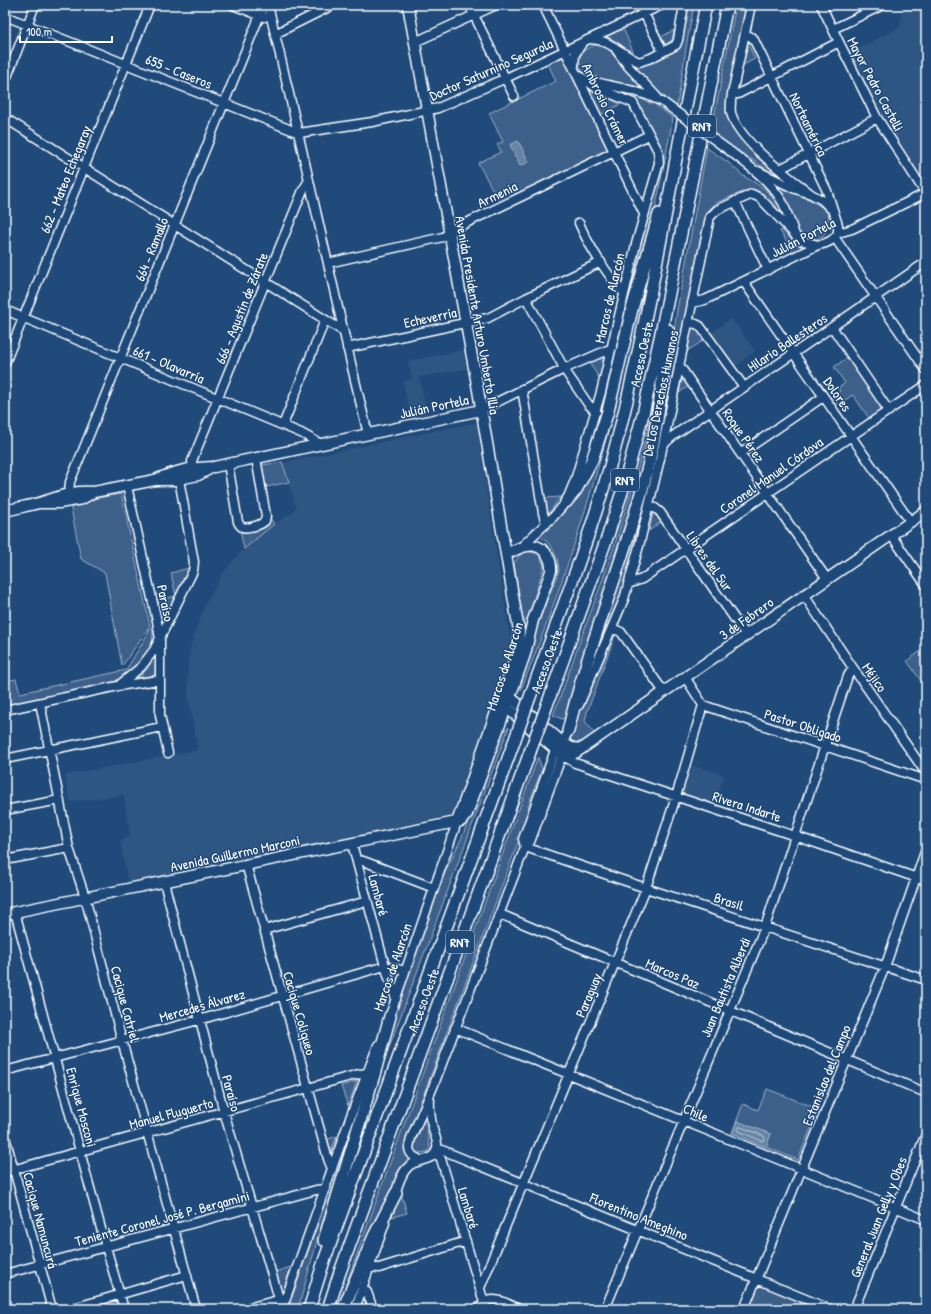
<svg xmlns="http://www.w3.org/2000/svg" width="931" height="1314" viewBox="0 0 931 1314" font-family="'Patrick Hand',sans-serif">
	<rect width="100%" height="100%" fill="#1f4a7a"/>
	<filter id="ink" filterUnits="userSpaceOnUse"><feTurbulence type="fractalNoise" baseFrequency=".025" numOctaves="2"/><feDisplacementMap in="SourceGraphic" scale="8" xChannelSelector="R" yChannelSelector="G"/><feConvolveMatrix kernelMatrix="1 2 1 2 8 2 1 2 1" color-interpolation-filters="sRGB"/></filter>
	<g filter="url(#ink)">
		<path fill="#2e5683" d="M903,5H926V179L921,181L882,121L848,54L900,27Z
			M731,318L755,351L735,367L711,333Z
			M463,350L466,369L419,377L427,414L410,417L403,382L412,379L408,361Z
			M473,423L477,426L496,550L512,649L452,816L128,883L120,840L130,837L124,795L70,802L65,775L198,750L188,696V660L192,640L205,605L223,573L237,556L250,544L271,526L293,512L296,506L282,463Z
			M691,765L724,775L714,807L681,796Z"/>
		<path fill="#3c618b" stroke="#9eb0c5" d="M685,5H694L687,42L677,107L646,81L633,66H642L678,48Z
			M736,5H749L727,110L729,120L732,128L743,140L769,164L795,186L760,165L711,133Z
			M623,28L635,56L619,43L606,36Z
			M674,30L672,40L664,46L659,38Z
			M748,44L755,59L743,65Z
			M596,45H601L609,50L644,91L585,77L578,64C581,51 584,49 596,45Z
			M563,57L611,151L500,203L478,163L501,152L497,144L503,142L489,113L556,81L548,64Z
			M588,86L597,93L621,104L600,115Z
			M613,90L631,94L652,104L653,103L673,118L655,211L619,351L605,395H604L638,249L659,176L663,154L635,102L630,97Z
			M707,148L729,163L742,175L765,189L774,201L781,216L764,198L757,192L747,190L716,203L707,212L696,271L657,447L647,500L633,553L620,600L577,699L629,554L657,447L677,310Z
			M764,178L808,199L827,210C835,231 816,251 798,232Z
			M782,230L795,243L804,248L794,253L780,231Z
			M636,312C610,442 570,568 521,690L520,678L536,629L559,570C558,560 555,549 547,542C545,539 542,538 539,535L557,519L578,490L602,453L608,431L607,424H610L614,410Z
			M691,326L696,327L704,340L686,352Z
			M848,357L883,409L869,418L853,395L834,407L829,399L840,391L838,388L845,383L834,367Z
			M599,358L604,361L600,379L589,363Z
			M682,378H683L689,386L679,393Z
			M656,387L660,388L651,442L626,528L624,527L620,538L624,542L623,546L618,545L614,556L617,557L566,718L562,719L553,715C562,694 569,671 577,649C609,564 640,477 656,387Z
			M282,462L289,482L266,487L262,465Z
			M121,494L150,626L122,666L105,573L81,559L70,503Z
			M560,497L549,513L547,512L545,498Z
			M653,514L657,515L661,522L649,531Z
			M271,519L274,524L244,549L240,530L263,526Z
			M526,551L539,554L544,566L527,621L523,620L514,563L519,556Z
			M189,568L165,623L162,626L160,625L157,600L176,596L171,573Z
			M153,625C153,632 153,640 151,647C146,664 127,677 112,685L5,708V681L16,679L20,693L126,670Z
			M613,632L616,633L587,712L585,721L595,734C587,738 581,745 572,741L569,736Z
			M926,647V688L907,661Z
			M156,654L155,675L138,678L147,669Z
			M509,727L394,1034L364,1119L384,1048L434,899L445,872L462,837L502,733Z
			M538,757L542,769L528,806L531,808L404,1147L411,1161L342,1302L339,1303Z
			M357,1081L348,1106L341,1086Z
			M767,1089L819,1109L798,1160L732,1133L743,1104L758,1110Z
			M425,1118L430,1149L427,1152L419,1153L415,1152L413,1148Z
			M337,1136L330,1154L326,1140Z
			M336,1170L340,1172L320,1231L298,1309H288Z
			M401,1193L407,1213L392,1217Z
			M291,1267L282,1294L275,1272Z
			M757,1282L819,1309H747Z"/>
		<path fill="#6583a4" stroke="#a3b5c8" d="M518,141L529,162L520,166L510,145Z
			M737,1121L771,1134L766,1147L732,1133Z"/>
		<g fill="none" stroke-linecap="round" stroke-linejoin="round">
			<path stroke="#c1cddb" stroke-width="1" d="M739,1127H741L764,1136L765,1140L762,1141L739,1131L738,1129Z"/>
			<g stroke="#fff" stroke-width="11">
				<path id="minor" d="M233,5L264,17
					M268,5C303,148 333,292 368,434
					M469,5L514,96
					M543,5L644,214
					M640,5L663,52
					M751,5L732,94C731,100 730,106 731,113C740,143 787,175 811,194
					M821,5L839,42L877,118L926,194
					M5,16L299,133L372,122L438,108L506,78L662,5
					M833,29L883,5
					M275,34L333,5
					M745,34L753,38L827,191L838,225V233
					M590,39C610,39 622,55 639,62L651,58L676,45L678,40L684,5
					M415,42L496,5
					M617,51L628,66L656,96
					M574,66L575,54L583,42
					M591,81C616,87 638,90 661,101
					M5,82L35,5
					M732,94H738L839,42
					M5,118L343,331
					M727,149C747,164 771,181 783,203C787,213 791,223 794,232
					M780,169L877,118
					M758,171L793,188L811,194L822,200L832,210
					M735,201L768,270
					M579,223C589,246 607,275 624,293
					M835,238L926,370
					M328,263L443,237L458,227L649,135
					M744,282L910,521
					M526,298L566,372L588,404L596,412
					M692,303L705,300L818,245C826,244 834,240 838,233L852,229L926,193
					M5,310L301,433L321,444
					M688,322L696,324L700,326L744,387
					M832,327L889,411
					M347,348L488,318L526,298L601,262
					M5,363L150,5
					M679,365L827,579
					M522,389L543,513L546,524
					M481,410L564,369L612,348
					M283,425L325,320
					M663,445L673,436L829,329L926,262
					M741,453L823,397
					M228,464L238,522C239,524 240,526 242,527C248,529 261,525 265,521L266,516L256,458
					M193,468L192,461L303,190L309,180
					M127,486L157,621L160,640V715L168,753
					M69,493L70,482L264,5
					M649,507L655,508L660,512L746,635
					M891,535L926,585
					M521,547L554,516L566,502L575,480L601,392L636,244L659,163L658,151L633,103L595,87L577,74
					M628,584L642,579L926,385
					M804,595L853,668L926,773
					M612,628L621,632L664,692
					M685,677L703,705L926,780
					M118,686L141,667L154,650L193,571L194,562L179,479
					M40,703L69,848L85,897L122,1041L196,1309
					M579,705L624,599L639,546L660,459L710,217L717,210L752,194L760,198L800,240L818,245
					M5,710L118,686L159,680
					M562,755L575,763L795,836L926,881
					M5,759L162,727
					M5,810L60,800
					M352,844L385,966L396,999
					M525,847L646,888L926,980
					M525,847L523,839L555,750L559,747
					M5,860L69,848
					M357,860L363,861L434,888
					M246,864L328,1159L332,1169
					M164,882L224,1112L282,1309
					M15,912L106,1247L124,1309
					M500,914L926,1093
					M264,930L367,901
					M388,1021L457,822
					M455,1028C613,1091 769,1156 926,1220
					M5,1071L199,1020L385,966L405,971
					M5,1137L52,1309
					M437,1148L830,1309
					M436,1152L441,1159L486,1309
					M420,1160L413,1156L410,1152L409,1148L411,1138L433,1087L525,847L530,842L562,755L563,743L570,727
					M5,1172L355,1075L366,1073
					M394,1197C398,1187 400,1174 408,1167C417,1158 434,1163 437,1148C438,1143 436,1138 434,1133C431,1121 429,1112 430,1100
					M369,1267L379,1268L466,1241
					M5,1274L316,1190L325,1189
					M362,1287L367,1292L373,1309
					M480,1288L646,888L676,797L703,705
					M70,1309L187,1275
					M244,1309L282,1299
					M282,1309L350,1118L378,1045
					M355,1309L385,1223
					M477,1309C481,1307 483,1303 487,1301C497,1297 510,1305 519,1309
					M605,1309L765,927L848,676L853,668
					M744,1309L885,967L926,849
					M854,1309L926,1134"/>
			</g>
			<g stroke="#fff" stroke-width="13">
				<path id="major" d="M408,5L478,390L519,631L518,648L515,659L457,822
					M155,480C178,470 189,468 214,467L481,410
					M40,503H59L82,499L94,492L155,480H174L198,475L209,469
					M5,511C16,508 28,506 39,503C61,497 70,490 94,492
					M505,696L510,697L563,743L572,748L581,749
					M503,703L506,707L562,755L572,754L577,752L926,511
					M5,914L461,821L467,814L510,697L525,654L533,620L551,571C552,557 542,543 527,546C520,547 513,551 506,554"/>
			</g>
			<g stroke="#fff" stroke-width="14">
				<path id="highway" d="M566,502L576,490L592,460L608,411L632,309L659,214
					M531,694C562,608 596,522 619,433C655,292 676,147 706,5
					M547,705L608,535L622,492L643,414L661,333L727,5
					M568,731C588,646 622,566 644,482C658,432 662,381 668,330
					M324,1240L374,1075L390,1016
					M309,1309L324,1261L514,742
					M328,1309L340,1272L530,752
					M343,1309L374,1236L396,1193"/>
			</g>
			<use href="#minor" stroke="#1f4a7a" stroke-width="8"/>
			<use href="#major" stroke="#1f4a7a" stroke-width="10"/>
			<use href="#highway" stroke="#1f4a7a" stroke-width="11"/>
			<g stroke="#fff" stroke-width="11" stroke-linecap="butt">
				<path id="minor-bridge" d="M664,103L727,149"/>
			</g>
			<g stroke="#fff" stroke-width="14" stroke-linecap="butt">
				<path id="highway-bridge" d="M514,742L531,694
					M530,752L547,705"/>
			</g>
			<use href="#minor-bridge" stroke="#1f4a7a" stroke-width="8"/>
			<use href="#highway-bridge" stroke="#1f4a7a" stroke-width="11"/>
		</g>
	</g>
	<g text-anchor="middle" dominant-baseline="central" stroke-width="3" stroke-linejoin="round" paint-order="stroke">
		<g fill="#1f4a7a" stroke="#bcc9d7" stroke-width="1">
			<rect x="688" y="115" width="28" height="22" rx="3"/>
			<rect x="611" y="469" width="28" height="22" rx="3"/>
			<rect x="446" y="931" width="28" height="22" rx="3"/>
		</g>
		<g font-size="13" font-weight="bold" fill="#fff">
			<text x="702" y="126">RN7</text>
			<text x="625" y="480">RN7</text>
			<text x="460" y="942">RN7</text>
		</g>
		<g font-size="14" fill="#fff" stroke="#1f4a7a">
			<text transform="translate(491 69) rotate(-24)">Doctor Saturnino Segurola</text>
			<text transform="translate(179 71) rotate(22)">655 - Caseros</text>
			<text transform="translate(876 84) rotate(62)">Mayor Pedro Castelli</text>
			<text transform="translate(606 104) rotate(64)">Ambrosio Crámer</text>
			<text transform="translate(809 124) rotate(64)">Norteamérica</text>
			<text transform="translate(65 179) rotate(-68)">662 - Mateo Echegaray</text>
			<text transform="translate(497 194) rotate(-26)">Armenia</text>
			<text transform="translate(803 237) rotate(-27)">Julián Portela</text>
			<text transform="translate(151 249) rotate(-68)">664 - Ramallo</text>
			<text transform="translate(609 298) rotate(-77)">Marcos de Alarcón</text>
			<text transform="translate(241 308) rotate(-68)">666 - Agustín de Zárate</text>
			<text transform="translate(478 315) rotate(80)">Avenida Presidente Arturo Umberto Illia</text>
			<text transform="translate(430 317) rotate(-12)">Echeverría</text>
			<text transform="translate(787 342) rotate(-34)">Hilario Ballesteros</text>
			<text transform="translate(641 354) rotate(-78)">Acceso Oeste</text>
			<text transform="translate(169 364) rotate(23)">661 - Olavarría</text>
			<text transform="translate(660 393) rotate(-78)">De Los Derechos Humanos</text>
			<text transform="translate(838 394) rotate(56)">Dolores</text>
			<text transform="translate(434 406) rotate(-12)">Julián Portela</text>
			<text transform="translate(744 435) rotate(55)">Roque Pérez</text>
			<text transform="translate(771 475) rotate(-35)">Coronel Manuel Córdova</text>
			<text transform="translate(710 561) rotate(55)">Libres del Sur</text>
			<text transform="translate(166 603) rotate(78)">Paraíso</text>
			<text transform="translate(746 618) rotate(-35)">3 de Febrero</text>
			<text transform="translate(546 661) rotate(-70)">Acceso Oeste</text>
			<text transform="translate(504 666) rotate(-72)">Marcos de Alarcón</text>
			<text transform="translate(875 677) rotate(55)">Méjico</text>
			<text transform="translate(803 725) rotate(18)">Pastor Obligado</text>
			<text transform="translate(747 806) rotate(18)">Rivera Indarte</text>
			<text transform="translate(235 853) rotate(-12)">Avenida Guillermo Marconi</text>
			<text transform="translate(379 895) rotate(75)">Lambaré</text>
			<text transform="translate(729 901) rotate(18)">Brasil</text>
			<text transform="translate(392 967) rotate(-71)">Marcos de Alarcón</text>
			<text transform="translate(673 973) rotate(23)">Marcos Paz</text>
			<text transform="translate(725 987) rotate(-67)">Juan Bautista Alberdi</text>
			<text transform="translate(588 995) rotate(-67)">Paraguay</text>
			<text transform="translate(423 1000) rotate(-70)">Acceso Oeste</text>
			<text transform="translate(126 1004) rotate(75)">Cacique Catriel</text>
			<text transform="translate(202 1005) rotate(-16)">Mercedes Álvarez</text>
			<text transform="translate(300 1013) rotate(74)">Cacique Coliqueo</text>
			<text transform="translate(826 1075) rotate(-68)">Estanislao del Campo</text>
			<text transform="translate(232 1093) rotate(75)">Paraíso</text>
			<text transform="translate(82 1107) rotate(75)">Enrique Mosconi</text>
			<text transform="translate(696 1112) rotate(23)">Chile</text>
			<text transform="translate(171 1113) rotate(-15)">Manuel Fluguerto</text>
			<text transform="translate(469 1208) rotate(73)">Lambaré</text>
			<text transform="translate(639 1216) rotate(22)">Florentino Ameghino</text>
			<text transform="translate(878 1217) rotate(-68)">General Juan Gelly y Obes</text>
			<text transform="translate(162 1218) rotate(-15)">Teniente Coronel José P. Bergamini</text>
			<text transform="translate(41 1220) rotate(75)">Cacique Namuncurá</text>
		</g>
	</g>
	<rect width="931" height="1314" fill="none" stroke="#1f4a7a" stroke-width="20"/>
	<rect x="10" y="10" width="911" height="1294" fill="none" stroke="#fff" stroke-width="1.5" filter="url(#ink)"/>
	<path d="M20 36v6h92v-6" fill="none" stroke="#ffffff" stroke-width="2"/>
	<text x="26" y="36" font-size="12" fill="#ffffff" stroke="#1f4a7a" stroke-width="3" paint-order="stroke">100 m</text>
</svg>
